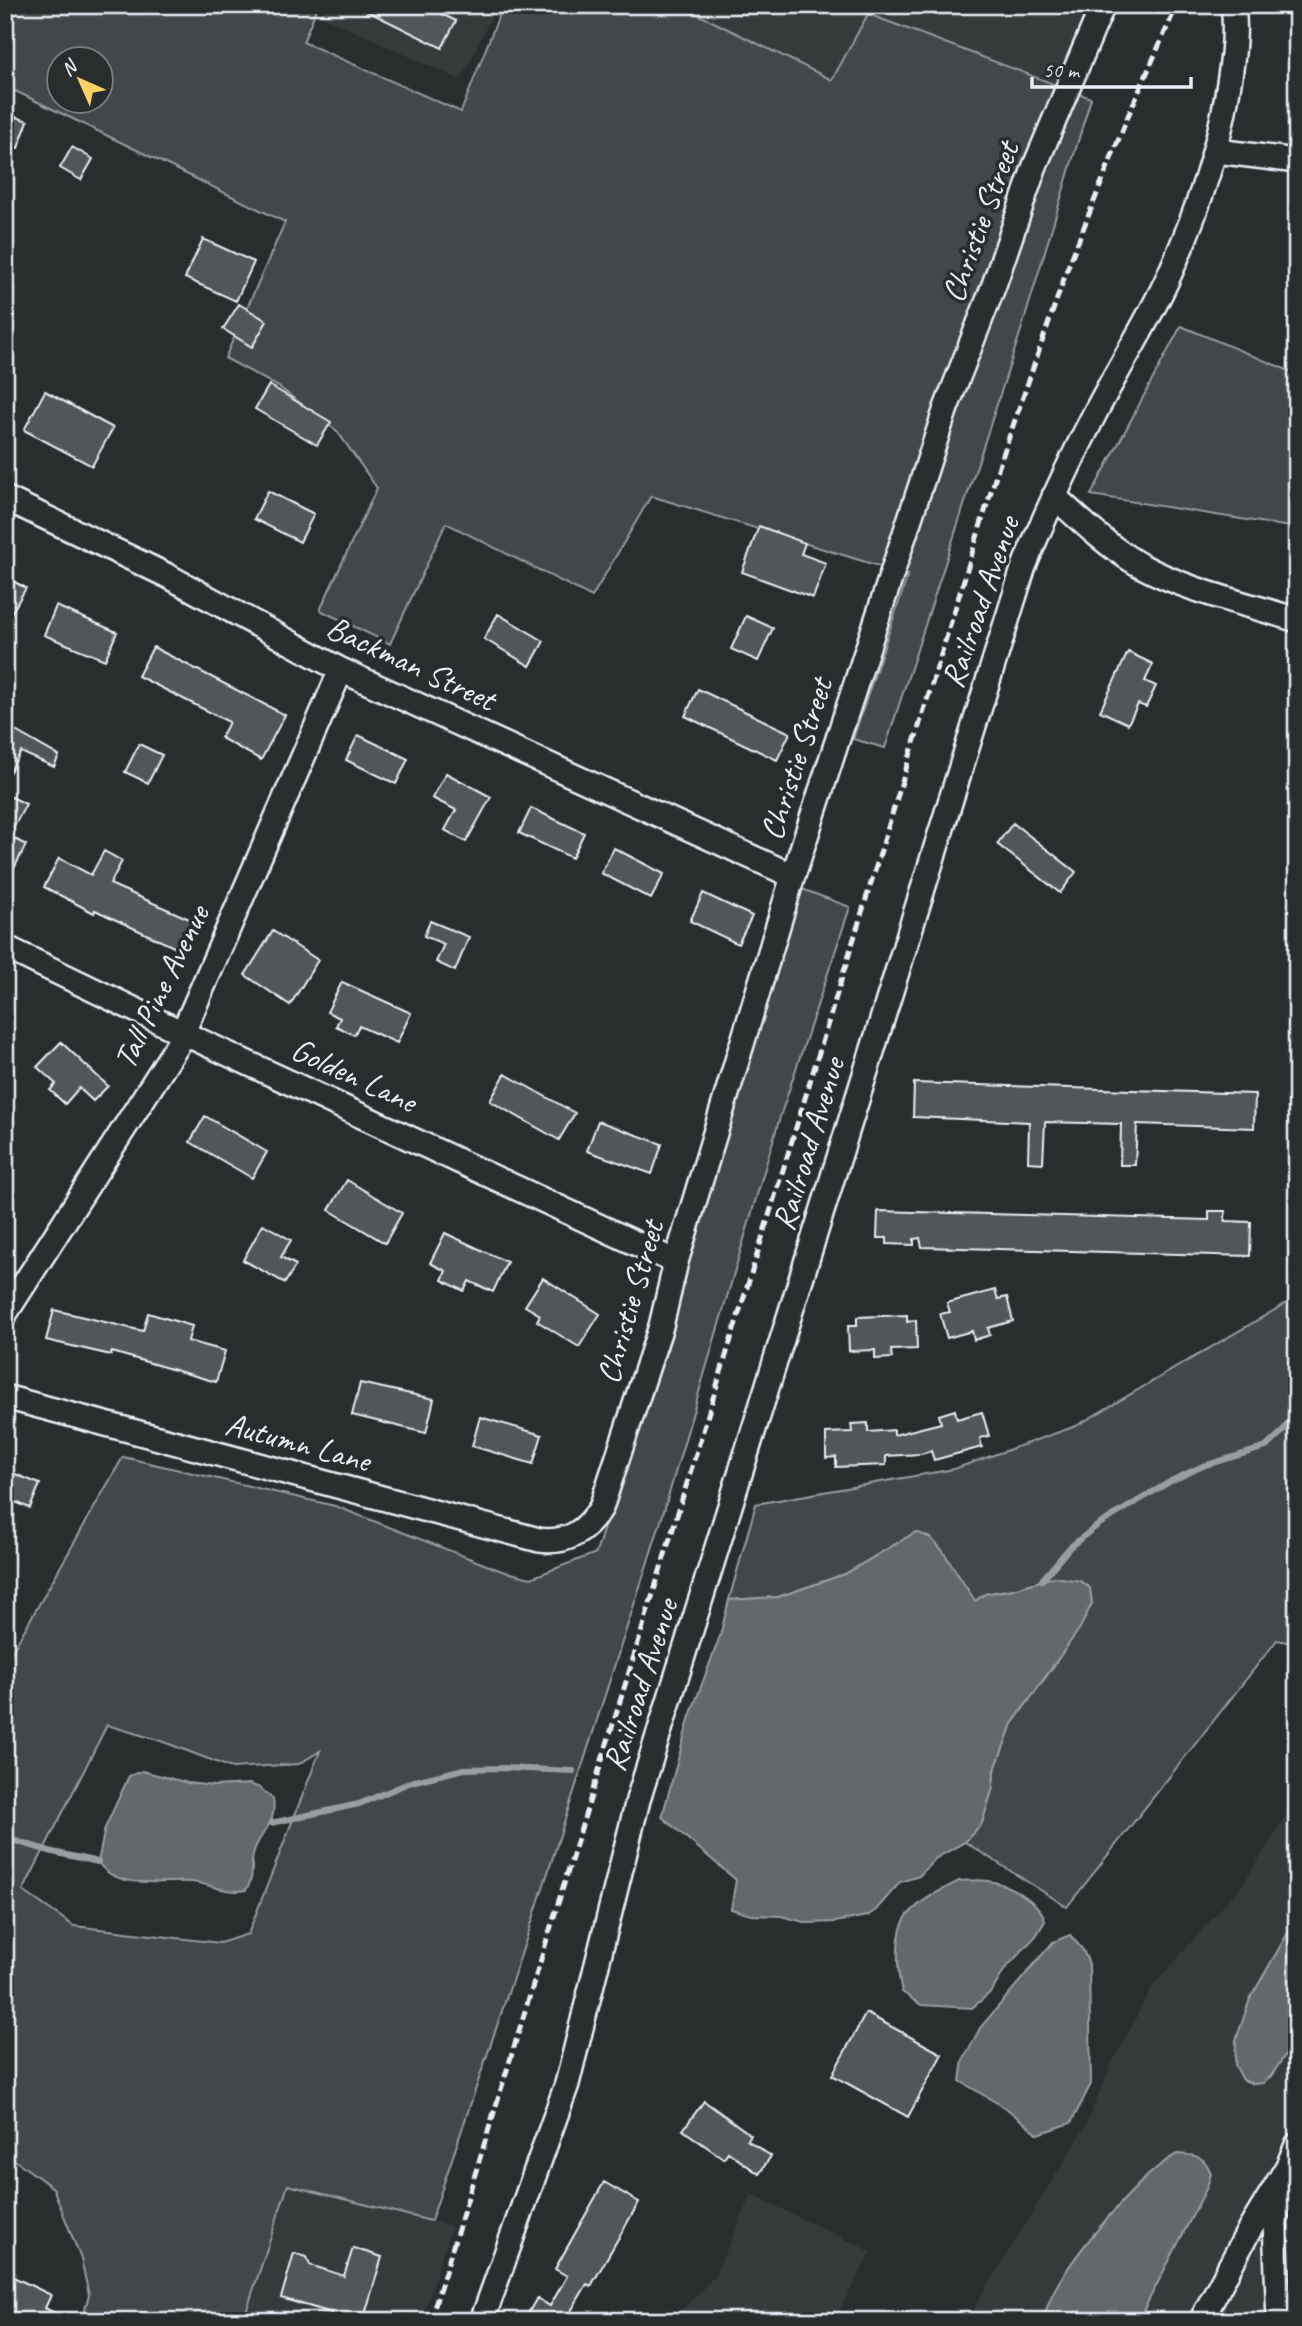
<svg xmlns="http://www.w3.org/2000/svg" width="1302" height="2326" viewBox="0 0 1302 2326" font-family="Caveat,sans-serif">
	<rect width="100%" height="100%" fill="#2a2d2e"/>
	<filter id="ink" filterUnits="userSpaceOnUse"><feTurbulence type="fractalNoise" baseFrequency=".0143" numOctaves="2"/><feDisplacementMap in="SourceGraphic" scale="14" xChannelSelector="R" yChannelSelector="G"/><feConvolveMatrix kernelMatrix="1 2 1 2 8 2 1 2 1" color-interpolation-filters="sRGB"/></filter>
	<g filter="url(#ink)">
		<path fill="#363a3b" d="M328,5H497L461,80L323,17Z
			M679,5H1116L1077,92L832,80Z
			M1297,1798V2321H969L977,2303L1084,2129L1111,2065L1152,1987L1245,1881Z
			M287,2185L452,2226L421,2321H243Z
			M752,2195L872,2252L833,2321H671L714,2277Z"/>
		<path fill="#424648" stroke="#959ca0" stroke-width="2" fill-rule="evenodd" d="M5,5H318L303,42L461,112L503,5H679L832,80L868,14L1091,98L1024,321L885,748L853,739L908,575L651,496L592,597L446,523L390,644L320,610L377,488L337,431L279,387L225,358L285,222L5,86ZM60,60H102V102H60Z
			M1181,326L1297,374V528L1091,495Z
			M802,889L850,907L780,1117L661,1521L532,1922L431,2221L288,2185L243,2321H82L89,2295L81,2259L53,2188L5,2153V1664L123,1457L335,1506L502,1571L531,1578L596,1553ZM107,1725L161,1741L232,1768L299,1764L320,1751L248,1934L220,1943L74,1926L23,1891Z
			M1297,1297V1644L1277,1640L1067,1907L965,1842L982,1823L993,1787L994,1772L1012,1724L1056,1663L1054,1577L1013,1589L985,1594L975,1601L942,1550L916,1532L845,1574L778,1597L729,1600L756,1504L954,1469L1076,1426Z"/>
		<path fill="#63686b" stroke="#989fa3" stroke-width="2" d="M916,1532L931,1538L942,1550L975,1601L985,1594L1013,1589L1054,1577L1080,1581L1090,1588L1092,1603L1080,1628L1012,1724L994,1772L993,1787L982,1823L965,1842L936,1858L919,1876L900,1882L876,1910L867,1916L835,1922L808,1923L781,1916L751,1915L731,1909L736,1880L662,1817L690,1716L720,1636L729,1600L778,1597L845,1574Z
			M142,1771L188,1783L213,1786L250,1784L260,1788L273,1799C277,1825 261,1830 254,1851C249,1866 256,1875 246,1890C226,1894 211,1884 192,1882C164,1880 116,1891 98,1862L105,1828L129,1776Z
			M959,1881C969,1881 979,1879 988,1881C1007,1883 1041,1902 1045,1921L1036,1936L1005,1969L992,1991L972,2008L921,2005L902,1992C897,1972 894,1932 908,1915C922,1899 941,1890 959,1881Z
			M1297,1917V2037L1271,2076L1263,2083L1254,2084L1243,2080L1235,2065L1236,2040L1250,1999Z
			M1070,1935L1083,1950L1089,1964L1091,2084L1071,2123L1038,2134L1007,2109L960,2081L963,2060L980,2028L1053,1942Z
			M1177,2154C1196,2156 1204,2154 1211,2174L1206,2189L1138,2321H1042C1046,2311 1049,2300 1054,2291C1073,2255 1142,2172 1177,2154Z"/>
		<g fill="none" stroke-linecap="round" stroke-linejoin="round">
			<path stroke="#989fa3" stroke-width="6" d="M1042,1580L1070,1547L1098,1525L1171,1481L1203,1466L1266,1447L1282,1432L1297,1409
				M271,1823L359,1804L411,1782L464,1769L504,1768L573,1771
				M5,1838L53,1852L98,1862"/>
		</g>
		<path fill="#535759" stroke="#e8f1f8" stroke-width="2" d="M355,5H424L456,21L442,48Z
			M5,113L28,121L18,148L5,144Z
			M72,147L93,159L81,180L60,168Z
			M203,239L254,262L236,301L185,278Z
			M239,304L267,321L252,347L223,329Z
			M269,385L331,422L317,445L255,409Z
			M45,391L113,428L92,466L24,430Z
			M268,491L314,514L300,542L254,519Z
			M759,526L805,543L801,554L826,563L813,598L742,572Z
			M5,577L26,588L5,624Z
			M56,606L117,632L105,660L44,635Z
			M498,614L544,641L530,666L484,639Z
			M746,616L773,628L758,661L731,649Z
			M153,647L285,715L261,760L221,738L229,722L138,676Z
			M1128,652L1153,664L1145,681L1156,686L1146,707L1138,704L1128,724L1100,711Z
			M698,689L790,733L777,760L685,716Z
			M5,725L59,756L54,767L21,752L5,780Z
			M358,735L408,759L396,784L346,760Z
			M139,744L162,755L148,783L125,772Z
			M446,773L491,797L466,842L445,830L456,810L432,798Z
			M5,794L26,804L9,836L26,845L5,886Z
			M531,808L584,833L572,858L519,833Z
			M1013,823L1076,872L1060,893L997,844Z
			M614,848L664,874L651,899L601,873Z
			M104,851L122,861L110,884L194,921L180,950L95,910L94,913L44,887L59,858L91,875Z
			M703,893L752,916L738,944L690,921Z
			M430,921L469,937L455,971L436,962L444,944L424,936Z
			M273,931L318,960L290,1005L245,975Z
			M342,982L411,1013L397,1043L359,1026L354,1035L336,1026L340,1018L327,1012Z
			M61,1042L108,1086L93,1101L79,1088L65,1104L50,1090L56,1084L37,1067Z
			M505,1074L575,1113L559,1140L490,1101Z
			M914,1083L1255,1094L1254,1128L1137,1124L1135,1165H1120L1121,1124L1045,1122L1043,1163L1028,1162L1029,1122L913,1117Z
			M205,1116L267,1152L252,1178L190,1142Z
			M598,1121L662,1144L652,1174L587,1151Z
			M347,1180L402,1213L385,1243L329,1210Z
			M878,1211L1209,1220V1211H1225V1221L1251,1222L1250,1256L922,1247L920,1238L914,1239V1245L887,1244V1238H877Z
			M263,1224L291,1240L281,1257L296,1265L285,1283L243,1260Z
			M445,1233L507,1262L493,1292L469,1281L464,1291L442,1280L446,1271L430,1263Z
			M543,1278L600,1314L579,1347L537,1321L540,1315L525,1306Z
			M995,1290L998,1299L1007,1297L1013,1321L988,1328L990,1335L974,1340L972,1331L947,1338L940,1314L950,1312L947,1303Z
			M54,1310L143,1331L148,1313L192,1326L188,1341L225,1351L216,1382L112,1352L111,1355L46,1340Z
			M907,1315V1322L916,1320L917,1349L891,1350L892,1358L875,1359V1350L849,1351L848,1326H857V1317Z
			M360,1383L434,1399L426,1433L352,1415Z
			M955,1410L957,1419L982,1412L989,1436L980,1438L982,1447L934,1460L931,1451L921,1454L886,1456V1465L836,1467V1457L826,1458V1433L852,1432L851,1424L868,1423V1432L894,1430V1435L941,1423L939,1415Z
			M480,1417L542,1435L533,1464L472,1446Z
			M5,1470L40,1484L30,1508L5,1498Z
			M866,2013L942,2054L908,2117L832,2075Z
			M704,2101L751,2135L747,2140L771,2156L759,2174L728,2152L724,2159L683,2130Z
			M604,2182L639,2202L591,2286L587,2284L568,2316L576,2321H537L527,2315L537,2298L550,2306L567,2276L555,2269Z
			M353,2248L382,2257L363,2321H330L332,2313L281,2298L294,2253L307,2257L310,2265L344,2276Z
			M5,2273L51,2295L45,2308L70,2321H5Z"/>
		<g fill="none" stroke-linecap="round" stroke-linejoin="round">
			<g stroke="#e8f1f8" stroke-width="28">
				<path id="minor" d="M1216,151L1297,161
					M1054,496C1080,520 1107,546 1138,564C1187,591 1244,603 1297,620
					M5,498L166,575L341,670L793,876
					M5,947L183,1033L676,1262
					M5,1314L177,1046L341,670
					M5,1397L539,1540C568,1544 586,1531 601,1508L661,1326L676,1262L793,876L946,408L994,285L1034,168L1103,5
					M482,2321L567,2084L638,1800L1023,569C1044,517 1068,466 1094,415C1117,370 1145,327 1167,280C1194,220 1216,160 1227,95C1232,65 1237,35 1233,5
					M1201,2321L1247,2234L1288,2166L1297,2145
					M1279,2321L1275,2223L1282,2186"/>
			</g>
			<use href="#minor" stroke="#2a2d2e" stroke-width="23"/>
			<path stroke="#e8f1f8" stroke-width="5" stroke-dasharray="10 5" stroke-linecap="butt" d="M430,2321L997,472L1068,267L1128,116L1177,5"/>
		</g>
	</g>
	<g text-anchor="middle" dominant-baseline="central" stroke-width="7" stroke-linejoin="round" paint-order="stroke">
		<g font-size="33" fill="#e8f1f8" stroke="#2a2d2e">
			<text transform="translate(980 222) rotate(-70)">Christie Street</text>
			<text transform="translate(980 602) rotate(-71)">Railroad Avenue</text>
			<text transform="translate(411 663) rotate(25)">Backman Street</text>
			<text transform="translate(796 759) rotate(-72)">Christie Street</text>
			<text transform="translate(161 987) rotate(-64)">Tall Pine Avenue</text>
			<text transform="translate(354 1075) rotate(25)">Golden Lane</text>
			<text transform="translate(808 1144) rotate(-73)">Railroad Avenue</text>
			<text transform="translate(630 1302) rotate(-74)">Christie Street</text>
			<text transform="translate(298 1442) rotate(15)">Autumn Lane</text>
			<text transform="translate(640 1685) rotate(-72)">Railroad Avenue</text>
		</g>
	</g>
	<rect width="1302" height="2326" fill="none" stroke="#2a2d2e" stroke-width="28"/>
	<rect x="14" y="14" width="1274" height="2298" fill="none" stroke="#e8f1f8" stroke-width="2.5" filter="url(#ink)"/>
	<g transform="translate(80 80) rotate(315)"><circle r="33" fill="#2a2d2e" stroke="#767b7f" stroke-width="2"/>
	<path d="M0-5L12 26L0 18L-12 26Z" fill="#ffd166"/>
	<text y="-10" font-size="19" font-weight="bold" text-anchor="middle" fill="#e8f1f8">N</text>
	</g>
	<path d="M1032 77v10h159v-10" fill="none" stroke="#e8f1f8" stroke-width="3.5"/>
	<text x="1043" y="77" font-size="21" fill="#e8f1f8" stroke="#2a2d2e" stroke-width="5" paint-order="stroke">50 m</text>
</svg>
